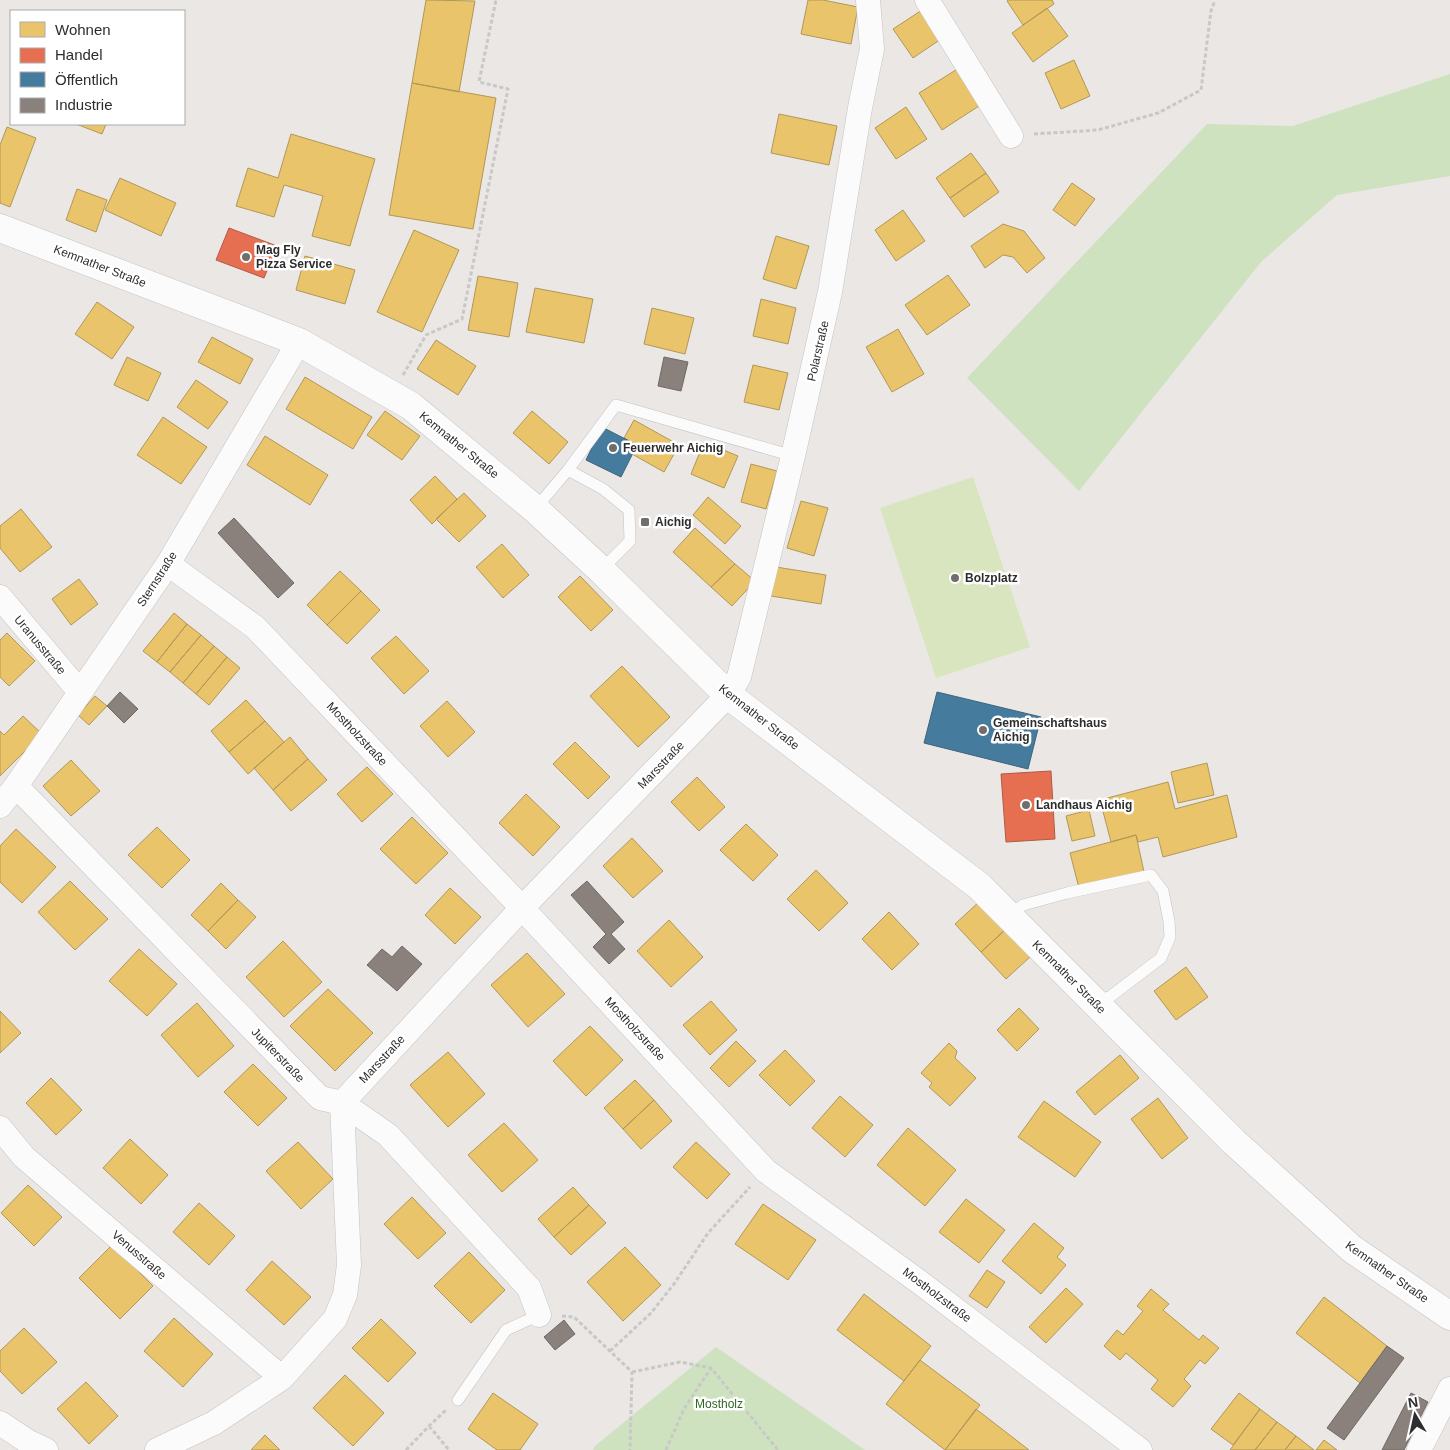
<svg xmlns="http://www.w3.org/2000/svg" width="1450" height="1450" viewBox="0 0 1450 1450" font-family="Arial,sans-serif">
	<rect width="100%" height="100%" fill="#eae7e4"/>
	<path fill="#cfe2c0" d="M1450,74V176L1337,195L1261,262L1079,491L967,378L1207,124L1293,126Z
		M716,1347L865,1450H593L595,1446Z"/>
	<path fill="#d8e5bf" d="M973,477L1030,647L936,678L880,508Z"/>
	<path fill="#e9c46a" stroke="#b19758" d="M426,0L475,1L459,92L412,83Z
		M808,0H823L858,7L851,44L801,34Z
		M1008,0H1052L1054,4L1023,25L1007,1Z
		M1047,8L1068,36L1033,62L1012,33Z
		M922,10L941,39L913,58L893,29Z
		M1074,60L1090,96L1061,109L1045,73Z
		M959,68L982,104L942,130L919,93Z
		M412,83L496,98L473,229L389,215Z
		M906,107L927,139L896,159L875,128Z
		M779,114L837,126L829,165L771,153Z
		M76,124H106L102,134Z
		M7,127L36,138L10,207L0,203V145Z
		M291,134L375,159L350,246L312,236L323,196L284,185L274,217L236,206L248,168L278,178Z
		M971,153L986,173L950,198L936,178Z
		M986,173L999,192L964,217L950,198Z
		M120,178L176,203L161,236L105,210Z
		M1072,183L1095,199L1075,226L1053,210Z
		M77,189L107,200L96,232L66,220Z
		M903,210L925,241L896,261L875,230Z
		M1003,224L1024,231L1045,258L1027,273L1013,257L1003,255L985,268L971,246Z
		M414,230L459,250L422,332L377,312Z
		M776,236L809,246L796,289L763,279Z
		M305,256L355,270L345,304L296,290Z
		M948,275L970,305L927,335L905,305Z
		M478,276L518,283L509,337L468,330Z
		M535,288L593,299L584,343L526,332Z
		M761,299L796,308L788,344L753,336Z
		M97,302L134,327L112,359L75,334Z
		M652,308L694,318L685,354L644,344Z
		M898,329L924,374L892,392L866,347Z
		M212,337L253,359L240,384L198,362Z
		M436,340L476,366L458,395L417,369Z
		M127,357L161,373L148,401L114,385Z
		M753,365L788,373L779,410L744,402Z
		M305,377L372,417L353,449L286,409Z
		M196,380L228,402L208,429L177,407Z
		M385,411L420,436L402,460L367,435Z
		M532,411L568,442L549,464L513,433Z
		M163,417L207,447L181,484L137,455Z
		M634,420L679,445L664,472L632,454L637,445L624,438Z
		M265,436L328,475L310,505L247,465Z
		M704,442L738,456L724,488L691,474Z
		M751,464L777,471L766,509L741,502Z
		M435,476L457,499L432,524L410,500Z
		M464,493L486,516L459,542L436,519Z
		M708,497L741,526L725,544L693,515Z
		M801,501L828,508L814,556L787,548Z
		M21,509L52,547L20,572L0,548V526Z
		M695,528L735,564L711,587L673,552Z
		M502,544L529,575L503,598L476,567Z
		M735,564L755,581L732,606L711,587Z
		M776,567L826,575L821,604L771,596Z
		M340,571L361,591L327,625L307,605Z
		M580,576L613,610L591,631L558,597Z
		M79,579L98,604L71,625L52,599Z
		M361,591L380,610L347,644L327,625Z
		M174,613L187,624L157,662L143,651Z
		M187,624L201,635L170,672L157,662Z
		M7,633L35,661L9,686L0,677V640Z
		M201,635L214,646L183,683L170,672Z
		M396,636L429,671L404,694L371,658Z
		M214,646L227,657L196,694L183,683Z
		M227,657L240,668L209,705L196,694Z
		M622,666L670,717L638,747L590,696Z
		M95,696L107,706L89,725L78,715Z
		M246,700L265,721L229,752L211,731Z
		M447,701L475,732L448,757L420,726Z
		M23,716L42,734L0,776V731L4,735Z
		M265,721L284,742L248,774L229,752Z
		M290,737L308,759L273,790L254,768Z
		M575,742L610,777L588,799L553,764Z
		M308,759L327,780L291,811L273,790Z
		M71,760L100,791L71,816L43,786Z
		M1207,763L1214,795L1178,803L1171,772Z
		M367,767L393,794L362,822L337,794Z
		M697,777L725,807L699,831L671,802Z
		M1168,782L1175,809L1227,795L1237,837L1163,857L1158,837L1138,842L1136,835L1111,842L1100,800Z
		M526,794L560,827L533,856L499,823Z
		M1089,810L1095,836L1072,841L1066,816Z
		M412,817L448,853L416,884L380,849Z
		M746,824L778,855L753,881L720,850Z
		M157,827L190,860L162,888L128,855Z
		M16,829L56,867L22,903L0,882V846Z
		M1136,835L1144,872L1079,888L1070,853Z
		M632,838L663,871L633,898L603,866Z
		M816,870L848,903L819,931L787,899Z
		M70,881L108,919L75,950L38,912Z
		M221,883L238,900L208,931L191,915Z
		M450,888L481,917L455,944L425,915Z
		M238,900L256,917L226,949L208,931Z
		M980,901L1006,929L981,952L955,924Z
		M889,912L919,944L892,970L862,939Z
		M669,920L703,957L671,987L637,951Z
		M1006,929L1031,956L1006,979L981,952Z
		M283,941L322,982L284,1017L246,977Z
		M139,949L177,984L147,1016L109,981Z
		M527,953L565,994L528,1027L491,985Z
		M1186,967L1208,997L1176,1020L1154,991Z
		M328,989L373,1033L335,1071L290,1026Z
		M711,1001L737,1030L710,1055L683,1025Z
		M197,1003L234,1046L198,1077L161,1035Z
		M1019,1008L1039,1029L1017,1051L997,1030Z
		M0,1011L21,1033L0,1053Z
		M590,1026L623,1060L586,1096L553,1061Z
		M736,1041L756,1061L729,1087L710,1068Z
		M949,1043L957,1051L955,1058L976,1078L950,1106L929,1087L932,1083L921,1073Z
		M785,1050L815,1081L790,1106L759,1075Z
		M448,1052L485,1094L448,1127L410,1085Z
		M1120,1055L1139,1078L1095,1115L1076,1092Z
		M253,1064L287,1098L258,1126L224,1092Z
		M51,1078L82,1110L56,1135L26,1103Z
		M635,1080L654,1100L623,1129L604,1108Z
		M840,1096L873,1125L845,1157L812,1128Z
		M1158,1098L1188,1138L1162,1159L1131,1119Z
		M654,1100L672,1121L641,1149L623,1129Z
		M1044,1101L1101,1142L1075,1177L1018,1137Z
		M504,1123L538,1160L502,1192L468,1155Z
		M908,1128L956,1170L925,1206L877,1165Z
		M130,1139L168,1175L141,1204L103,1168Z
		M298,1142L333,1179L301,1209L266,1171Z
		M696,1142L730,1174L707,1199L673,1167Z
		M28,1185L62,1217L34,1246L1,1213Z
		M573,1187L589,1205L554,1237L538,1219Z
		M412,1197L446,1233L418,1259L384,1224Z
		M966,1199L1005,1230L979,1263L939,1232Z
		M199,1203L235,1236L209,1265L173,1232Z
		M763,1204L816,1240L788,1280L735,1244Z
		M589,1205L606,1223L571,1255L554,1237Z
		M1034,1223L1064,1248L1057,1257L1066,1265L1041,1294L1002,1261Z
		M112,1245L153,1286L120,1319L79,1278Z
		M625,1247L661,1285L623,1321L587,1282Z
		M469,1252L505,1290L471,1323L434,1286Z
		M272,1261L311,1297L284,1325L246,1290Z
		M987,1270L1005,1282L987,1308L969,1296Z
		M1066,1288L1083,1304L1046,1343L1029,1327Z
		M1151,1289L1169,1304L1163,1310L1199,1340L1203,1335L1219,1348L1205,1364L1200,1360L1184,1379L1191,1386L1173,1407L1151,1389L1158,1380L1126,1353L1120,1360L1104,1346L1117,1330L1123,1335L1143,1311L1137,1306Z
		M864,1294L931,1346L904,1381L837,1330Z
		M1324,1297L1387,1346L1360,1383L1296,1333Z
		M174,1318L213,1354L183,1387L144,1351Z
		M381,1319L416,1353L388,1382L352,1348Z
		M24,1328L57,1362L22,1394L0,1371V1351Z
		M920,1360L980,1405L945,1450L886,1404Z
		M345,1375L384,1413L353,1446L313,1408Z
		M86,1382L118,1416L89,1444L57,1409Z
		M493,1393L538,1424L520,1450H497L468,1429Z
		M1239,1393L1260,1409L1233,1445L1211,1429Z
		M976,1409L1029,1450H945Z
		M1260,1409L1277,1422L1255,1450H1230Z
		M1277,1422L1296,1436L1285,1450H1255Z
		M265,1435L280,1450H251Z
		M1296,1436L1314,1450H1285Z
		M1324,1440L1337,1450H1316Z"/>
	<path fill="#e76f51" stroke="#af5b46" d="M229,228L277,246L264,278L216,260Z
		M1051,771L1055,839L1006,842L1001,774Z"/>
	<path fill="#457b9d" stroke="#3e647b" d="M602,427L637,445L621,477L586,460Z
		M937,692L1041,717L1028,769L924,743Z"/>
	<path fill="#8a817c" stroke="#6e6864" d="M664,357L688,362L681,391L658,386Z
		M234,518L294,583L278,598L218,533Z
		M120,692L138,709L124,723L107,706Z
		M587,881L624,922L611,934L625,949L609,964L593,947L606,934L571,895Z
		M402,946L422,964L397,991L367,965L382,949L392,957Z
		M564,1320L575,1334L555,1350L544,1337Z
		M1387,1346L1404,1358L1344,1440L1327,1428Z
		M1411,1393L1428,1402L1404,1450H1382Z"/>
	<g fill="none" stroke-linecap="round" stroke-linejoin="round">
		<g stroke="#c4c4c3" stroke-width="12">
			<path id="service" d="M568,470L616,405L793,456
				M535,509L568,470L603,489L629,510L630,541L601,570
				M1008,916L1023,905L1067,893L1151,875L1163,891L1169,921L1170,937L1161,958L1111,996L1096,1002
				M458,1400L506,1330L539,1315"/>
		</g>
		<g stroke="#c4c4c3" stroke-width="25">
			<path id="minor" d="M927,0L1011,136
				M168,564L255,627L522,908L766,1171L918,1281L1140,1450
				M0,597L80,692
				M16,786L320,1098L342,1103L388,1135L529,1288L539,1315
				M0,806L16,786L168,564L299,342
				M0,1128L24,1157L282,1378
				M0,1423L27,1441L46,1450
				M157,1450L214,1423L282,1378L335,1319L345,1295L349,1265L342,1103L522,908L728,695L739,677L793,456L830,292L860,108L872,49L868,0
				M1419,1450L1450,1389"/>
		</g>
		<g stroke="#c4c4c3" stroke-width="29">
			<path id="secondary" d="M0,228L299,342L411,406L535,509L601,570L728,695L979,886L1234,1142L1352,1249L1450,1316"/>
		</g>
		<path stroke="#c8c8c8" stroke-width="3" stroke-dasharray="4 2.5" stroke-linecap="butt" d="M1034,134L1098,130L1158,113L1201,90L1211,11L1215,0
			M403,375L426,335L462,319L508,89L479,82L496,0
			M562,1316L574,1317L632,1372L630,1450
			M610,1351L651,1313L674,1284L708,1233L750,1187
			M632,1372L680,1362L711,1368L778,1450
			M429,1426L449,1450
			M406,1450L429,1426L446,1410
			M666,1450L684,1409L711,1368"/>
		<use href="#service" stroke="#fcfbfb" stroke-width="11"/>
		<use href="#minor" stroke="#fcfbfb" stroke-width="24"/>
		<use href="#secondary" stroke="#fcfbfb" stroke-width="28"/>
	</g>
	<g fill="#6f6e6d" stroke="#fff" stroke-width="2">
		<circle cx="246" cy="257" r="5"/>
		<circle cx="613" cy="448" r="5"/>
		<rect x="640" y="517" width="10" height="10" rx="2.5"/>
		<circle cx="955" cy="578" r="5"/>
		<circle cx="983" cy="730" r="5"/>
		<circle cx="1026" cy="805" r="5"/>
	</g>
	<g text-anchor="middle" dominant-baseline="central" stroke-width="5" stroke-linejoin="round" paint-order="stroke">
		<g font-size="12" font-weight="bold" fill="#2d2d2d" stroke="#fff" text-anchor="start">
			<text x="256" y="250">Mag Fly<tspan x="256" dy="14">Pizza Service</tspan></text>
			<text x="623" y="448">Feuerwehr Aichig</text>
			<text x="655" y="522">Aichig</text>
			<text x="965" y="578">Bolzplatz</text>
			<text x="993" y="723">Gemeinschaftshaus<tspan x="993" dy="14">Aichig</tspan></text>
			<text x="1036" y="805">Landhaus Aichig</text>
		</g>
		<g font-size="12" fill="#2d2d2d" stroke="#fff">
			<text transform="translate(100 266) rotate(21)">Kemnather Straße</text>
			<text transform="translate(818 351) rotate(-77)">Polarstraße</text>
			<text transform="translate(459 445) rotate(39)">Kemnather Straße</text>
			<text transform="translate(157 579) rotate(-57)">Sternstraße</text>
			<text transform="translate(40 645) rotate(50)">Uranusstraße</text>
			<text transform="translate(759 717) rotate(38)">Kemnather Straße</text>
			<text transform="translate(357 734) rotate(47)">Mostholzstraße</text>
			<text transform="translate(661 765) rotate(-46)">Marsstraße</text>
			<text transform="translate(1069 977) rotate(45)">Kemnather Straße</text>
			<text transform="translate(635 1029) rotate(47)">Mostholzstraße</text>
			<text transform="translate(278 1055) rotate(46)">Jupiterstraße</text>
			<text transform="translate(382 1059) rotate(-47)">Marsstraße</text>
			<text transform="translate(139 1255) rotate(41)">Venusstraße</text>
			<text transform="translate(1387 1272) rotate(35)">Kemnather Straße</text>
			<text transform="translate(937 1295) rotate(37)">Mostholzstraße</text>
		</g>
		<g font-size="12" fill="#326522" stroke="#fff">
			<text x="719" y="1404">Mostholz</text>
		</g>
	</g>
	<rect x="10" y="10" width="175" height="115" fill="#ffffff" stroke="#ababab"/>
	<rect x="20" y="22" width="25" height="15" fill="#e9c46a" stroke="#ababab"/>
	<text x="55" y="35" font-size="15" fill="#2d2d2d">Wohnen</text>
	<rect x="20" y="48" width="25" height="15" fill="#e76f51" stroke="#ababab"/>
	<text x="55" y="60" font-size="15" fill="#2d2d2d">Handel</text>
	<rect x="20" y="72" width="25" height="15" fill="#457b9d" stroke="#ababab"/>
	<text x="55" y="85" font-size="15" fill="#2d2d2d">Öffentlich</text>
	<rect x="20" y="98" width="25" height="15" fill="#8a817c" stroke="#ababab"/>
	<text x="55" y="110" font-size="15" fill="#2d2d2d">Industrie</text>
	<g transform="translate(1415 1415) rotate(351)" stroke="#ffffff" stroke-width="4" paint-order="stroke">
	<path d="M0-4L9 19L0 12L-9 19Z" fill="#2d2d2d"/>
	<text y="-8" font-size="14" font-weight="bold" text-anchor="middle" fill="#2d2d2d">N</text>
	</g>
</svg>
